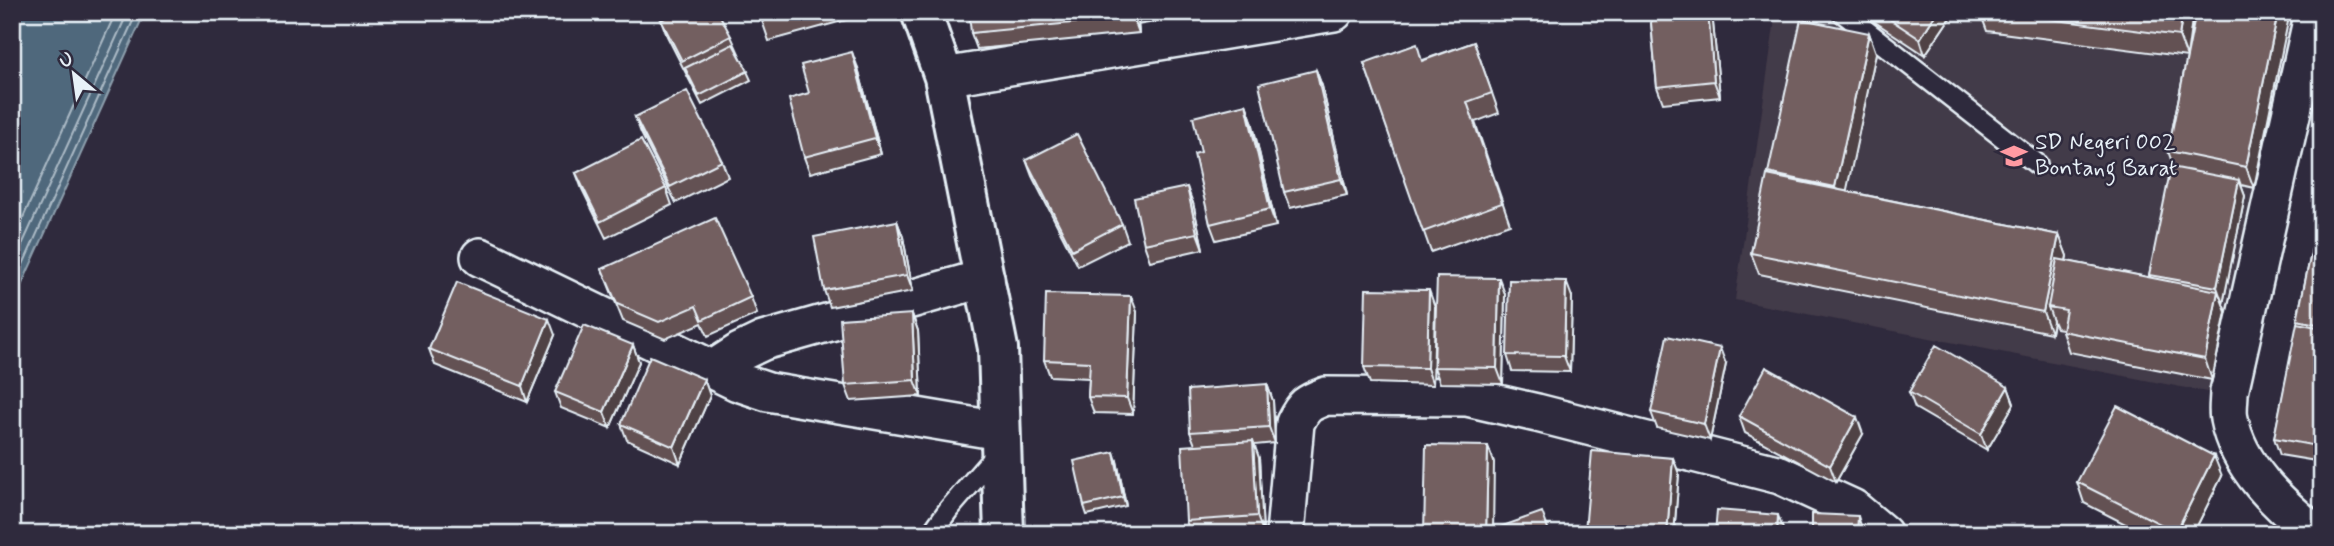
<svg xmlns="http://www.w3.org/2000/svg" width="2334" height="546" viewBox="0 0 2334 546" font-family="Mynerve,sans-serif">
	<rect width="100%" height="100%" fill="#2f2a3d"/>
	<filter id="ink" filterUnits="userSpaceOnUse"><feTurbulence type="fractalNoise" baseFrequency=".0143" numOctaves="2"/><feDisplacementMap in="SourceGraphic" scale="14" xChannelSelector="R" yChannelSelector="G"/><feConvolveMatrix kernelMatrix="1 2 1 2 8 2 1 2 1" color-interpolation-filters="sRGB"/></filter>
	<g filter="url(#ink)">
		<path fill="#433a48" d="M1776,12H2303L2222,395L1735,300Z"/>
		<path fill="#50687b" stroke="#8d9fad" stroke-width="2" d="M12,12H145L12,306Z"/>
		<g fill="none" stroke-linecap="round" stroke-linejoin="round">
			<path stroke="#abbac6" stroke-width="2" d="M12,242L116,12
				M12,267L128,12
				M12,289L137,12"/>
			<g stroke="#e8f1f8" stroke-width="24">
				<path id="service" d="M1842,12L2037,164
					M931,534L949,509L998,452"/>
			</g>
			<g stroke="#e8f1f8" stroke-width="42">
				<path id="minor" d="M2314,12L2229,392C2229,401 2227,411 2229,419C2238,467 2279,504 2315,534
					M944,77L1334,12
					M480,257L738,382L768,392L1000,431
					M712,370L740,352L763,341L985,278
					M1285,534L1295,423C1304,405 1307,403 1326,396L1467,397L1537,413L1780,475L1852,508L1883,534"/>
			</g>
			<g stroke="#e8f1f8" stroke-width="44">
				<path id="tertiary" d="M921,12L944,77L998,348L1004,534"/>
			</g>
			<use href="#service" stroke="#2f2a3d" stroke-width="19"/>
			<use href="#minor" stroke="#2f2a3d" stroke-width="37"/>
			<use href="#tertiary" stroke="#2f2a3d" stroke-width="38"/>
		</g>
		<path fill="#635153" stroke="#e8f1f8" stroke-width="2" d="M759,12H868V14L769,41Z
			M1137,12L1139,33L977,49L971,33Z
			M1650,12H1712L1720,97L1663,103L1657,87Z
			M1870,12H1954L1925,55L1872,20Z
			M1980,12H2193L2187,57L1987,31Z
			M2196,12L2254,188L2241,185L2245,196L2223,304L2226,312L2212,380L2069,352L2062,331V329L2056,328L2053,321L2051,333L1759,274L1751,253L1769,175L1768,173L1869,33L1876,53L1846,191L2059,235L2067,256L2066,261L2151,278L2149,275L2174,168L2168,151Z
			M661,20L731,36L751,80L702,105L667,36Z
			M1474,42L1499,113L1475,122L1510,224L1431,252L1364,63L1423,60Z
			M858,68L881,154L810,173L804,157L809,93Z
			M1316,70L1322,86L1347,195L1290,208L1284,192Z
			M1246,104L1252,121L1276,226L1216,240L1210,224L1201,152Z
			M635,117L722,161L728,177L676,203L641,133Z
			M1026,160L1122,224L1128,241L1078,266L1032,176Z
			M576,173L666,188L672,205L606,238L582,189Z
			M2322,201V462L2280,455L2274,438L2298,323L2297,320Z
			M1193,203L1203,249L1150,261L1144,244Z
			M897,221L903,237L913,291L830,307L824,290Z
			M602,269L751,297L757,314L708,336L702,323L665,339L623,321Z
			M1505,294L1503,384L1440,383L1434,367Z
			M1572,297L1570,372L1512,371L1507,355Z
			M1435,307L1433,385L1370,383L1364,367Z
			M1137,312L1133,414L1094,413L1088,397L1089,378L1050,376L1044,360Z
			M912,314L918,331L921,396L851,401L845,385Z
			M555,335L527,402L435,365L429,349Z
			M633,345L639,362L610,428L561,408L555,392Z
			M1726,364L1710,440L1657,428L1651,412Z
			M704,379L710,396L680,464L627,440L621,424Z
			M1267,384L1273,401L1275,443L1254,445L1259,458L1263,532L1243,534H1191L1186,521L1195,445L1190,432Z
			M2008,387L2014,404L1987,450L1915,408L1909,392Z
			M1739,416L1863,434L1836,482L1745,433Z
			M1673,458L1679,474L1674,534H1586L1585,531Z
			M1117,461L1126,506L1087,515L1084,506Z
			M2222,476L2193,534H2145L2084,503L2077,482Z"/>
		<path fill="#504244" stroke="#e8f1f8" stroke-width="2" d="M1133,12H1137L1139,33L1133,17Z
			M1708,12H1712L1720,97L1714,81Z
			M1937,12H1954L1925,55L1920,39Z
			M2183,12H2193L2187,57L2179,36Z
			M2278,12H2290L2254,188L2246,167Z
			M1869,33L1876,53L1843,208L1835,187Z
			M852,52L858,68L881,154L875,138Z
			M1316,70L1322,86L1347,195L1341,179Z
			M1246,104L1252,121L1276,226L1270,209Z
			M2239,180L2245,196L2223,304L2217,287Z
			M1187,187L1193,203L1203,249L1197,233Z
			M897,221L903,237L913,291L907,275Z
			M2059,235L2067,256L2056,308L2048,307L2053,321L2051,333L2043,312Z
			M1499,278L1505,294L1503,384L1497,368Z
			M1566,281L1572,297L1570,372L1564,356Z
			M1429,290L1435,307L1433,385L1427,368Z
			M2218,291L2226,312L2212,380L2205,359Z
			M1131,296L1137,312L1133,414L1127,398Z
			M912,314L918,331L921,396L915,380Z
			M549,319L555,335L527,402L522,386Z
			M633,345L639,362L610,428L604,412Z
			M1720,348L1726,364L1710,440L1704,424Z
			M704,379L710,396L680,464L674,447Z
			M1267,384L1273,401L1275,443L1269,427Z
			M2008,387L2014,404L1987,450L1981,434Z
			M1857,417L1863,434L1836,482L1830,466Z
			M1253,441L1259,458L1263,532L1257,516Z
			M1488,446L1494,462L1493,534H1486Z
			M1114,452L1117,461L1126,506L1123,497Z
			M2214,456L2222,476L2193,534H2176V532Z
			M1673,458L1679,474L1674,534H1667Z
			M1778,515L1784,532V534H1777Z
			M1858,516L1863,532V534H1857Z"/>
		<path fill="#735e61" stroke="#e8f1f8" stroke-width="2" d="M676,12H718L731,36L682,61L661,20Z
			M759,12H790L761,20Z
			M969,12H1133V17L971,33Z
			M1650,12H1708L1714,81L1657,87Z
			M1879,12H1937L1920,39Z
			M1995,12H2183L2179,36Z
			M2196,12H2278L2246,167L2168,151Z
			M1801,19L1869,33L1835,187L1768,173Z
			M1474,42L1492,93L1467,102L1502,203L1423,232L1364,63L1417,44L1422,61Z
			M733,44L748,71L699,96L685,68Z
			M852,52L875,138L804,157L789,99L809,93L801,65Z
			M1316,70L1341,179L1284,192L1259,84Z
			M687,91L722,161L670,187L635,117Z
			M1246,104L1270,209L1210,224L1194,154L1201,152L1193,117Z
			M1077,134L1122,224L1072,250L1026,160Z
			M641,140L666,188L600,222L576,173Z
			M2171,167L2239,180L2217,287L2149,275Z
			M1767,175L2059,235L2043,312L1751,253Z
			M1187,187L1197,233L1144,244L1134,198Z
			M2322,201V325L2297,320Z
			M715,218L751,297L702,320L696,306L659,322L617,304L602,269Z
			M897,221L907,275L824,290L814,237Z
			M2057,259L2218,291L2205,359L2062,331L2066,310L2048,307Z
			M1437,277L1499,278L1497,368L1434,367Z
			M1509,280L1566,281L1564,356L1507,355Z
			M457,282L549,319L522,386L429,349Z
			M1366,289L1429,290L1427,368L1364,367Z
			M1046,294L1131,296L1127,398L1088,397L1090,362L1044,360Z
			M912,314L915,380L845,385L840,319Z
			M2297,323L2322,328V447L2274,438Z
			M584,325L633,345L604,412L555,392Z
			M1667,336L1720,348L1704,424L1651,412Z
			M1936,345L2008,387L1981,434L1909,392Z
			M650,356L704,379L674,447L621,424Z
			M1766,367L1857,417L1830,466L1739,416Z
			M1267,384L1269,427L1190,432L1188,390Z
			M2117,406L2214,456L2176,532L2077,482Z
			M1253,441L1257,516L1186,521L1182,446Z
			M1426,445L1488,446L1486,534H1424Z
			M1592,451L1673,458L1667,534H1614L1585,531Z
			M1114,452L1123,497L1084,506L1074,461Z
			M1717,510L1778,515L1777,534H1715Z
			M1542,512L1550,534H1499L1497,528Z
			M1812,514L1858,516L1857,534H1812Z"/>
	</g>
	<defs>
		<g id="school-bare" transform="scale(2.1)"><path d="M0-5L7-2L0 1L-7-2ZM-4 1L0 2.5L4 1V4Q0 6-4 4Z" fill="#ff9aa2" stroke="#2f2a3d" stroke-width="2.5" paint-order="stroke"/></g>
	</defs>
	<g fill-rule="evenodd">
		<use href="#school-bare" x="2014" y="156"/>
	</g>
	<g text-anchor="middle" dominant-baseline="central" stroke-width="5" stroke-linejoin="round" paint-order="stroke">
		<g font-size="23" fill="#e8f1f8" stroke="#2f2a3d" text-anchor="start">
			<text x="2035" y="143">SD Negeri 002<tspan x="2035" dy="26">Bontang Barat</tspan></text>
		</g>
	</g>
	<rect width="2334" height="546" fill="none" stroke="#2f2a3d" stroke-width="42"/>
	<rect x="21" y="21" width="2292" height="504" fill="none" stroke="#e8f1f8" stroke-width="2.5" filter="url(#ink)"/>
	<g transform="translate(74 74) rotate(331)" stroke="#2f2a3d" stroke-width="5" paint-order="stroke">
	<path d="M0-5L12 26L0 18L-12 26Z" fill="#e8f1f8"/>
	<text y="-10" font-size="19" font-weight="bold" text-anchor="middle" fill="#e8f1f8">U</text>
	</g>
</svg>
